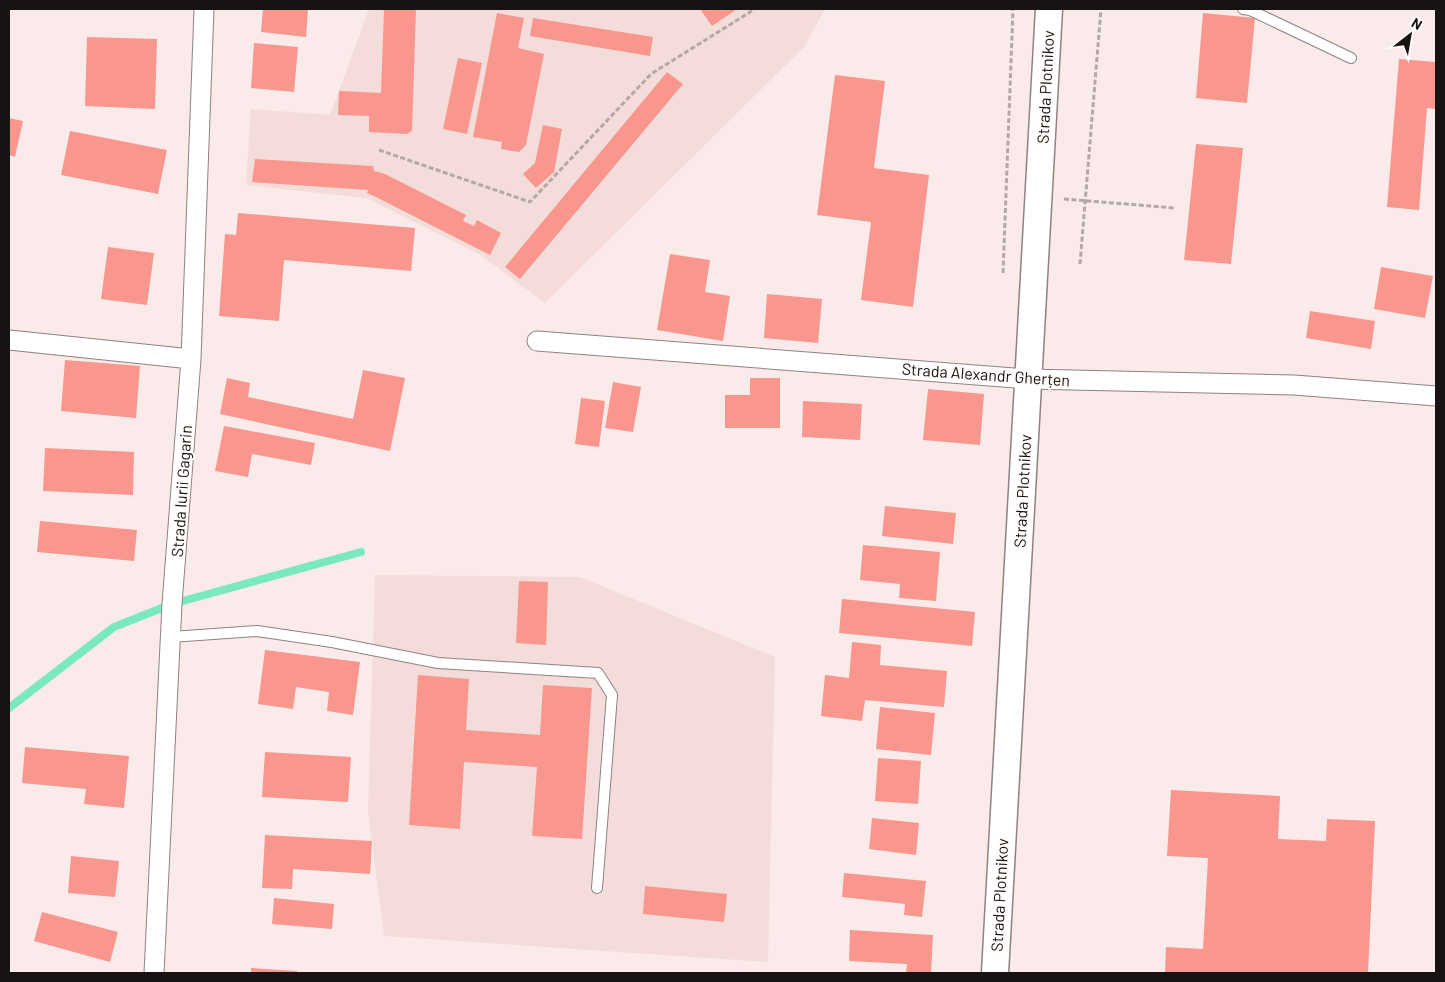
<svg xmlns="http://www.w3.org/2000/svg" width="1445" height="982" viewBox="0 0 1445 982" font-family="Barlow,sans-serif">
	<rect width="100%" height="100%" fill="#faebea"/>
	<path fill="#f3dcd9" d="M369,9H825L804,47L545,303L481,255L366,198L246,185L251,109L330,115Z
		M375,575L580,577L775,657L768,962L384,936L368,812Z"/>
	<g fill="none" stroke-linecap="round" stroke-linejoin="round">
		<path stroke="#7be9be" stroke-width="8" d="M9,708L114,627L172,604L361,552"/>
	</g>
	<path fill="#f9968e" d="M263,9H308L306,37L261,32Z
		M384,9H416L412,131L407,134L369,132V116L338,115L339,91L381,93Z
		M700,9H737L712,26Z
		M497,13L524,18L518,48L544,54L526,145L519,152L501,149L502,142L473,137Z
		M1203,13L1255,18L1247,103L1196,98Z
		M533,18L653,37L650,56L530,36Z
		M87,37L157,39L155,109L85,106Z
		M254,43L298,47L294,92L251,88Z
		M458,58L482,63L467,134L443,129Z
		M1399,59L1436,62V109L1427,108L1419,210L1387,207Z
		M667,72L683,84L520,279L505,267Z
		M835,75L885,81L874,168L929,175L913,307L861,300L871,222L817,215Z
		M9,118L23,121L15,157L9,155Z
		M543,125L562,129L554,172L536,188L523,174L535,163Z
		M70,131L167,150L158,194L61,175Z
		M1196,144L1243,148L1231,264L1184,260Z
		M255,159L373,166L374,171L385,174L466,215L463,221L474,226L477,220L501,233L490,255L374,196L367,193L368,190L252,182Z
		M238,213L415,228L411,271L284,260L279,321L219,316L225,234L236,235Z
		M108,247L154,253L147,305L101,299Z
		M670,254L710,260L705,292L730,296L723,341L657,330Z
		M1381,267L1433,276L1425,318L1374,309Z
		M767,294L822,299L818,343L764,338Z
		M1310,311L1375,321L1371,349L1306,338Z
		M65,360L140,366L136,418L61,411Z
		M363,370L405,378L390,451L220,414L227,378L250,383L248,397L353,419Z
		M750,378H780V428H725V395H750Z
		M613,382L641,387L633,432L605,428Z
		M928,389L984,394L980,445L923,440Z
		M581,398L605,401L599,447L575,444Z
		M803,401L862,404L860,440L802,437Z
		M224,426L315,443L311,465L252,454L248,477L215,471Z
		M45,448L134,452L133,495L43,491Z
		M885,506L956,513L953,544L882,536Z
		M40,521L137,530L134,561L37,552Z
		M863,545L940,552L936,601L899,598L900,584L860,580Z
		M519,581L548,582L546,645L516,643Z
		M842,599L975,612L972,646L839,633Z
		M852,642L881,645L880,665L947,671L944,707L865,700L862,721L821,716L825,675L849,678Z
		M265,650L360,662L353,715L327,711L329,692L296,687L293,709L258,704Z
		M418,675L469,679L466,730L540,735L543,685L592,688L582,839L532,836L537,767L464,762L460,829L409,825Z
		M880,707L935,713L931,755L876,749Z
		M25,747L129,756L124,808L84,804L86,789L22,783Z
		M265,752L351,757L348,802L262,797Z
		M878,758L921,761L918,804L875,801Z
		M1171,790L1280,796L1278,839L1326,841L1327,819L1375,821L1368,973H1165L1166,947L1203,949L1208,858L1167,856Z
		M872,818L919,823L916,855L869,849Z
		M265,835L372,841L370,874L293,869L292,889L262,888Z
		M71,856L119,861L115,897L68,893Z
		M844,873L926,881L922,917L904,915L905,904L842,897Z
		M645,886L727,894L724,922L643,914Z
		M274,898L334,904L332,929L272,924Z
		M42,912L118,932L110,962L34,941Z
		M850,930L933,935L931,973H906L907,964L849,961Z
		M251,968L297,971V973H251Z"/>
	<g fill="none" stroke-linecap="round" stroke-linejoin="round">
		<g stroke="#8f8281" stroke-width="12">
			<path id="service" d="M1243,9L1250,10L1351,58
				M171,637L257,631L332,642L438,663L598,673L612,695L597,888"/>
		</g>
		<g stroke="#8f8281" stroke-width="21">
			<path id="minor" d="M9,340L191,359
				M537,341L1028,379L1294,385L1436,396
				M154,973L172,604L191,359L204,9"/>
		</g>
		<g stroke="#8f8281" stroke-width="29">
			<path id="secondary" d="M995,973L1049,9"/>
		</g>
		<path stroke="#b3a8a7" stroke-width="3" stroke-dasharray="5 2.5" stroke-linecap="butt" d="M379,150L530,202L651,74L755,9
			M1064,199L1175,208
			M1080,264L1101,9
			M1003,273L1013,9"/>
		<use href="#service" stroke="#fff" stroke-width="10"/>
		<use href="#minor" stroke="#fff" stroke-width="19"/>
		<use href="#secondary" stroke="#fff" stroke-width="26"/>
	</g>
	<g text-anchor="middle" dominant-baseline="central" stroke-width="4" stroke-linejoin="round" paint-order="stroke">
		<g font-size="16" fill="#181312" stroke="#fffcfb">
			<text transform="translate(1045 87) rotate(-87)">Strada Plotnikov</text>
			<text transform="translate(986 374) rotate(4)">Strada Alexandr Gherțen</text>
			<text transform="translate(181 491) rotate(-86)">Strada Iurii Gagarin</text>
			<text transform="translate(1022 491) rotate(-87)">Strada Plotnikov</text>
			<text transform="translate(999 895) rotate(-87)">Strada Plotnikov</text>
		</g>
	</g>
	<rect width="1445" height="982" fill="none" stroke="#181312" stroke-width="20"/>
	<g transform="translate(1410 35) rotate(31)" stroke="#fffcfb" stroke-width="4" paint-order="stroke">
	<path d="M0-4L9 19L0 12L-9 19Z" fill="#181312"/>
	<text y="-8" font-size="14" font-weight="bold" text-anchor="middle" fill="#181312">N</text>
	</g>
</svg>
